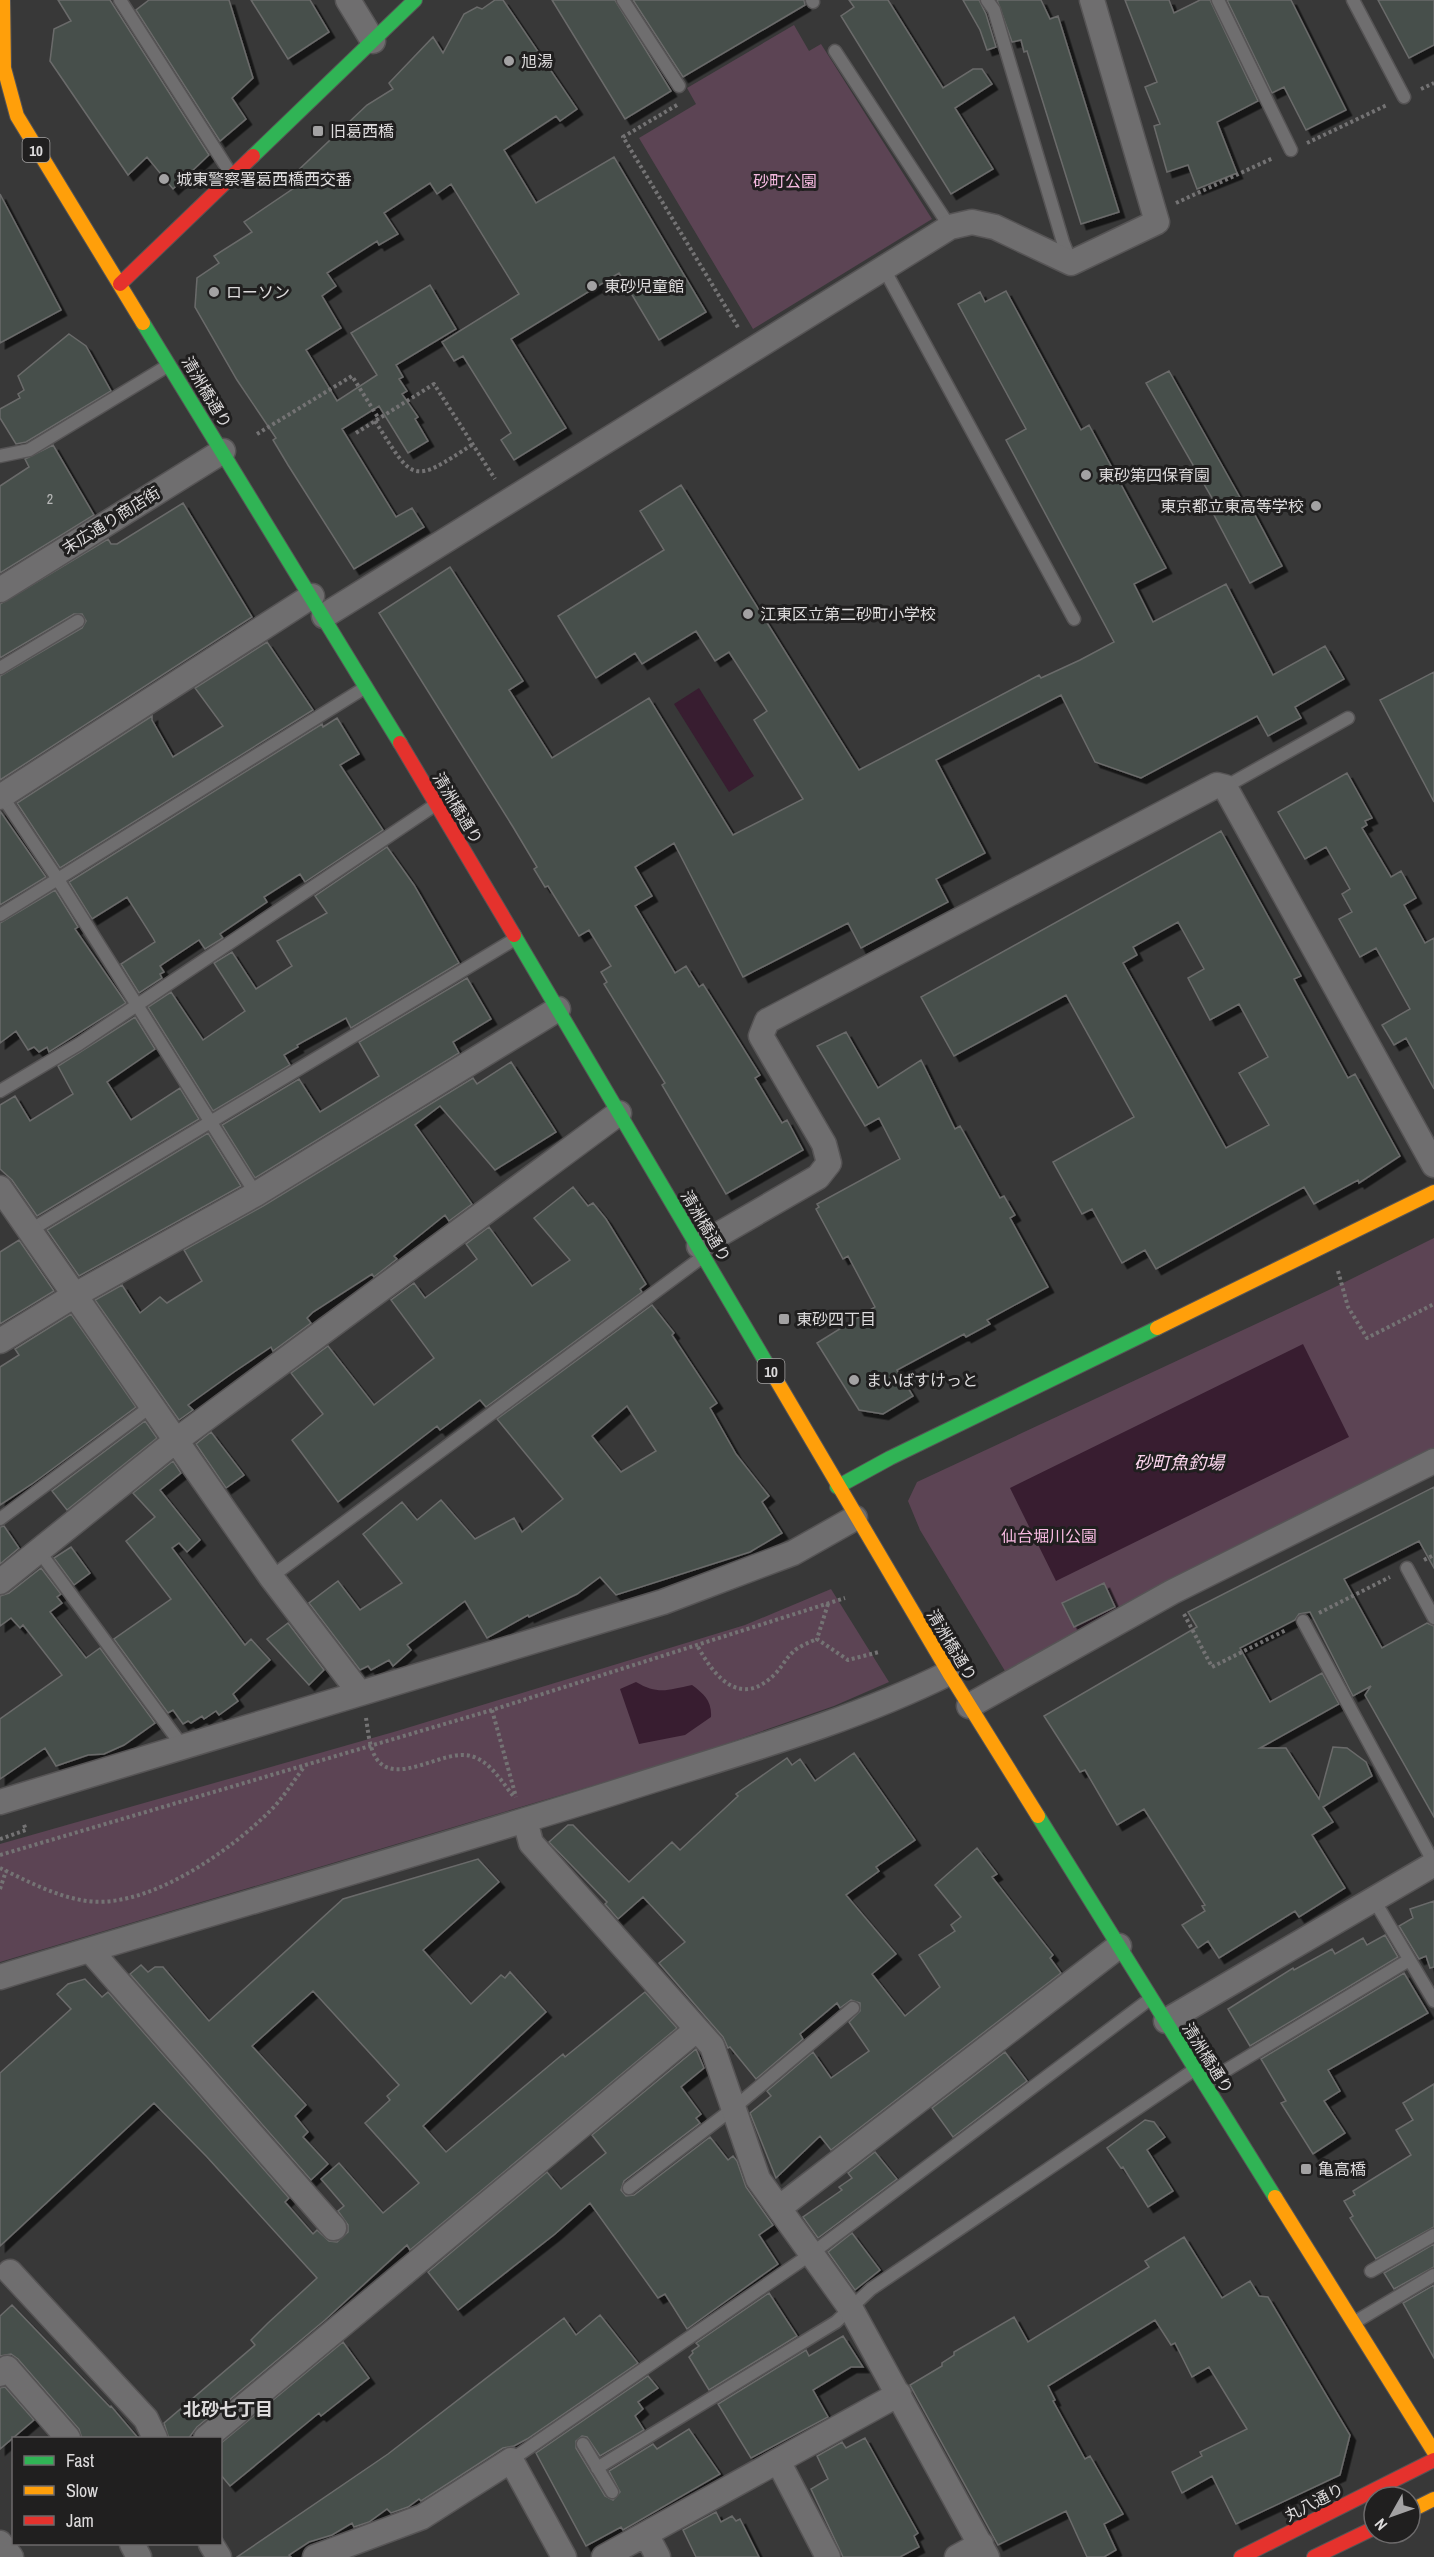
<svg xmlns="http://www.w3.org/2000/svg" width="1434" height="2557" viewBox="0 0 1434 2557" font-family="'Archivo Narrow','Noto Sans JP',sans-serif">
	<defs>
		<filter id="shadow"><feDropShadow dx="5.5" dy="5.5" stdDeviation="0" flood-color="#0009"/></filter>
	</defs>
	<rect width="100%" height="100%" fill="#383838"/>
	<path fill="#5c4454" d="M794,25L809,51L821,44L932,219L753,329L639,138L696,104L687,88Z
		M1434,1238V1452L1008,1676L920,1530L908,1501L917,1482L1331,1289Z
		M831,1589L889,1682L834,1706L679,1760L0,1962V1844L397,1731L745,1625Z"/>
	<path fill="#381d30" d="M699,688L754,776L729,792L674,704Z
		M1303,1344L1349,1437L1056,1581L1010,1488Z
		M636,1682C658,1695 668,1690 692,1685C704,1694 712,1701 711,1717L685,1735L639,1744L620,1689Z"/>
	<path fill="#47504b" stroke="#6b6b6b" stroke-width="1.5" fill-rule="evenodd" filter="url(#shadow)" d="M58,0H110L209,155L173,189L147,157L128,175L50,61L54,29L71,21Z
		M149,0H229L253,78L232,98L246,119L220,141L136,10Z
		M251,0H310L329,32L288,59Z
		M495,0H503L577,109L560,121L556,116L504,150L536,203L614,157L706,312L659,340L619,273L511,339L566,428L514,460L501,440L511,433L463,356L454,361L442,342L519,294L451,184L437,194L430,183L384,213L398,234L379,245L377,241L327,273L336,286L322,296L341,328L306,350L337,401L377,375L351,333L430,285L456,329L396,365L403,377L399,379L407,391L402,394L418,417L415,419L428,441L408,453L379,406L342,429L396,517L412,508L424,527L354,569L288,465L273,440L276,438L237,380L195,307L197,278L219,263L214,256L252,232L244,222L294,188L289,179L367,105L393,89L389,83L433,37L443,53L464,14L477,7L482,9Z
		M552,0H615L671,91L625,119Z
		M633,0H804L805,5L683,77Z
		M849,0H888L943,88L973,69H982L992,84L955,108L993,169L951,194L841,16L854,7Z
		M963,0H979L986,14L996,47L987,50L980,30Z
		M997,0H1041L1050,19L1058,16L1119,212L1081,224L1027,51L1024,52L1021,40L1012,42Z
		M1125,0H1169L1174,13L1200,0H1210L1258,101L1217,122L1237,173L1197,189L1188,165L1167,172L1154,126L1160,124L1145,87L1157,82Z
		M1227,0H1291L1346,110L1306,130L1284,87L1272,93Z
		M1378,0H1434V45L1409,58Z
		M0,194L61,310L0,343Z
		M1006,291L1081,430L1089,425L1166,568L1134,584L1153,622L1226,584L1273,675L1325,646L1344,679L1295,707L1301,718L1268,736L1257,716L1141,778L1095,762L1061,695L936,760L985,853L936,879L948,902L861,948L848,923L743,977L674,843L635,867L652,896L635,906L675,973L686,966L699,987L703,984L760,1075L755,1078L782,1123L787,1120L803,1150L726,1194L662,1085L665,1083L604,984L607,982L601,972L611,966L589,930L579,936L548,886L545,887L534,869L537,867L513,827L379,613L450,567L523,681L509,690L552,758L649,698L733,835L803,799L754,720L767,711L729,652L715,661L696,631L642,664L635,653L596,678L558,616L664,550L640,511L681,485L859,770L1039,675L1041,678L1080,660L1114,642L1006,440L1026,429L958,304L980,292L985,302Z
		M69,334L86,346L111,391L26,442L16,444L0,418V409L20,398L18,394L24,390L18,376Z
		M1169,371L1242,501L1246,498L1282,566L1250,583L1214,515L1220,512L1146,383Z
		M53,445L94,515L0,573V486L29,467L25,459Z
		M183,503L252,617L0,780V676L82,628L86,621L82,614H74L0,658V604L108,539L111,544H117Z
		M267,642L313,710L60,868L17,803L152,716V720L173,757L223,726L195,688Z
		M1434,672V802L1380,700Z
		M337,718L359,754L340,765L383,830L305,882L300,874L264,897L267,902L220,934L223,938L205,949L199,940L160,966L164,972L160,974L162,978L139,993L121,964L155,942L153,938L127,897L92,919L69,882L322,724L323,727Z
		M1347,773L1372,818L1365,821L1367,825L1362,828L1391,877L1401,871L1416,898L1404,905L1425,943L1434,938V1089L1406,1038L1394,1045L1382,1025L1410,1009L1376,948L1360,957L1339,919L1352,912L1342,894L1350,889L1326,847L1305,859L1278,812Z
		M0,811L46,877L0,905Z
		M1221,831L1301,976L1294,979L1348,1078L1355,1074L1400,1156L1359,1183L1358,1180L1314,1204L1304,1187L1156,1269L1145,1250L1122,1263L1092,1209L1082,1214L1053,1162L1134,1117L1066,995L954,1056L921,997ZM1178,922L1204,969L1188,978L1210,1020L1239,1004L1268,1057L1239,1073L1269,1125L1226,1148L1123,963L1137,955L1133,947Z
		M387,847L414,885L459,963L351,1028L346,1018L297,1045L298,1047L284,1055L290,1065L213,1111L148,1007L171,992L203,1040L245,1011L214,963L232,952L256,989L292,966L277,941L327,913L315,896Z
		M55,890L78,927L75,929L126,1003L49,1052L47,1047L39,1052L34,1047L28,1050L16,1031L0,1043V923Z
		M467,978L491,1019L453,1042L459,1053L255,1178L222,1125L299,1079L320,1112L379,1076L359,1042Z
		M135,1017L155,1049L107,1082L131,1120L180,1088L199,1119L37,1216L12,1180L0,1169V1105L15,1096L30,1121L73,1094L58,1066Z
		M846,1032L878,1088L921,1060L955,1129L960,1126L1000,1198L1004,1196L1015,1215L1010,1218L1048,1287L987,1320L990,1324L966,1337L964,1334L897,1370L913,1396L883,1414L859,1410L817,1343L875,1307L848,1256L843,1259L816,1209L819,1207L817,1204L900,1159L879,1118L865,1126L817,1046Z
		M511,1062L556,1132L495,1170L440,1106L415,1125L472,1204L449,1221L445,1215L394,1256L397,1259L374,1277L372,1274L313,1312L307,1318L311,1323L273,1351L271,1347L234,1372L188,1405L193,1410L179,1420L95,1300L122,1285L140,1313L160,1297L167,1303L202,1281L184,1250L263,1206L473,1078L477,1084Z
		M208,1133L241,1186L79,1276L47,1230Z
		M573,1187L588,1206L593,1203L606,1219L646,1284L640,1289L642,1292L486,1407L480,1400L440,1430L437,1426L338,1502L292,1440L323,1414L291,1373L328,1346L374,1405L434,1358L391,1300L414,1283L425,1298L460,1272L477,1259L466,1244L489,1227L532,1286L570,1260L534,1218Z
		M19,1240L54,1291L0,1324V1252Z
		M652,1305L674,1333L672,1335L717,1403L710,1408L736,1454L769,1496L762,1502L782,1533L750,1552L616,1595L600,1577L577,1594L529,1617L528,1615L487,1638L465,1601L407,1645L411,1650L393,1666L389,1660L371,1670L368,1666L360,1670L309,1603L338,1581L360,1610L402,1583L363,1534L402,1502L417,1520L441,1500L475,1539L514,1518L522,1532L563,1499L497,1419ZM627,1406L656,1451L621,1472L592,1436Z
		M71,1314L136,1407L32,1484L0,1505V1367L19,1355L15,1349Z
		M145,1421L157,1438L67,1510L52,1491Z
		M211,1432L244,1475L226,1488L196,1444Z
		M173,1461L181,1473L160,1490L200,1540L187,1552L179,1543L172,1548L245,1645L251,1639L270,1660L233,1694L238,1701L219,1715L216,1711L204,1719L202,1716L191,1723L188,1721L183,1724L173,1710L168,1713L114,1639L171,1599L126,1541L155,1517L133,1493Z
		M1434,1487V1568L1419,1541L1344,1579L1382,1648L1427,1623L1434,1626V1817L1365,1695L1371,1686L1353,1696L1310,1612L1299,1614L1295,1620L1240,1648L1270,1702L1322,1673L1339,1704L1260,1748H1286L1319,1799L1333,1747L1347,1748L1366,1762L1372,1776L1323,1807L1333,1822L1312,1835L1345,1888L1299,1917L1295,1911L1219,1958L1208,1941L1198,1948L1182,1925L1205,1911L1202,1906L1205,1905L1144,1809L1117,1825L1085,1770L1080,1772L1044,1716L1197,1627L1188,1612Z
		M4,1526L19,1548L0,1564V1527Z
		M71,1547L90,1573L74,1585L54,1558Z
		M41,1568L61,1594L57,1597L62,1603L50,1612L86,1658L100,1648L155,1723L124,1745L104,1754L88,1755L56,1766L45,1748L0,1779V1719L62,1675L23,1625L20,1628L11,1618L0,1626V1596L9,1593Z
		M1104,1583L1115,1607L1074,1627L1062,1603Z
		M288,1623L324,1670L309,1685L267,1639Z
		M854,1753L915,1840L876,1867L879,1871L846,1895L896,1954L872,1974L905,2016L940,1987L919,1955L955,1931L951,1925L961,1917L935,1885L977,1848L997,1874L992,1877L1053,1955L1050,1958L1061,1973L831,2150L820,2136L776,2178L750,2113L771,2096L767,2091L813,2052L831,2078L869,2051L849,2022L860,2011V2003L851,2000L840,2008L837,2003L800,2034L803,2039L756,2079L730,2047L728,2048L723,2037L659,1963L685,1942L643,1897L618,1919L605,1904L607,1902L549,1842L568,1825H573L629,1882L672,1842L680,1850L738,1796L736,1794L787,1758L792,1765L800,1759L815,1781Z
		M478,1859L499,1882L423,1950L471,2004L501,1975L505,1978L510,1972L546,2012L423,2126L446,2152L563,2054L565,2057L645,1992L677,2028L410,2250L407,2245L325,2320L197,2427L188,2439H169L164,2423L255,2345L251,2340L268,2323L317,2278L207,2157L154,2103L0,2246V2073L71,2009L57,1994L68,1984L85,1979L102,1997L108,1992L289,2198L285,2202L313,2234L317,2230L329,2241L337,2242L348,2232V2225L338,2211L344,2206L321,2179L339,2163L383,2213L419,2183L365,2123L390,2100L387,2096L399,2085L313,1991L252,2046L306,2105L295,2116L308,2132L303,2137L328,2164L311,2180L130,1974L141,1965L148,1972L155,1967H163L209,2021L343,1899Z
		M1434,1901V1967L1430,1968L1426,1956L1419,1959L1399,1926L1413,1918L1410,1909Z
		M1385,1935L1398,1957L1250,2046L1228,2009L1293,1968L1294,1970L1332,1949L1335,1954L1363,1938L1367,1945Z
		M1404,1973L1428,2013L1328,2070L1340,2091L1324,2101L1345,2133L1313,2154L1281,2103L1286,2101L1261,2059Z
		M696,2049L704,2068L681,2087L701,2114L696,2118L700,2123L624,2181L621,2190L626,2196L634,2195L710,2137L728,2160L733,2156L737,2161L746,2187L773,2225L759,2235L778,2264L687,2329L665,2294L658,2298L590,2203L555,2234L458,2310L428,2272L547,2172L561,2189L606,2153L592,2135Z
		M1005,2052L1027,2081L953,2137L932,2108Z
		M1434,2084V2227L1376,2259L1350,2218L1353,2216L1344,2201L1355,2195L1353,2191L1411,2155L1396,2130L1413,2120L1403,2103Z
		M1145,2120L1154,2122L1165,2137L1147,2150L1173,2191L1148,2207L1123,2167L1121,2168L1107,2148Z
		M875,2152L897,2179L818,2238L803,2217L842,2190L839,2187L852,2178L848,2173Z
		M852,2233L880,2270L855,2290L828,2252Z
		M1184,2237L1222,2298L1250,2281L1259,2296L1268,2297L1350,2435L1340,2475L1236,2524L1212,2476L1182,2493L1172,2472L1202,2456L1200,2452L1247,2429L1209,2367L1192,2377L1175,2343L1171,2345L1155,2320L1048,2386L1055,2400L1053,2401L1085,2459L1090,2456L1123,2514L1104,2524L1116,2550L1104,2557H1087L1066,2511L998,2545L910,2385L942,2366V2363L954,2355V2352L1014,2317L1028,2342L1149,2267L1145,2261Z
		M1434,2244V2267L1394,2289L1384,2273Z
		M1434,2285V2358L1403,2303Z
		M769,2293L797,2336L709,2390L689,2357L693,2353L692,2351L699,2346L696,2343Z
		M12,2305L110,2407L111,2406L139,2439H82L79,2429L18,2359L11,2354L0,2356V2316Z
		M600,2315L638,2363L527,2439L514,2446L503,2448L421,2501L419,2499L408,2507L391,2513L387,2509L369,2522L354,2527L352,2523L332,2535L309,2542L289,2555L291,2557H237L388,2454L564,2318L576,2335Z
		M843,2336L863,2367H851L813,2390L828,2417L751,2458L718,2404L806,2350L809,2356Z
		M343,2342L369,2378L321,2416L319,2413L230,2486L220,2474V2444Z
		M648,2376L658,2388L638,2402L643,2409L635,2416L644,2430L600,2456L587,2437L582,2436L576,2441V2448L605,2496L613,2500L620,2492L609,2471L653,2444L657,2449L689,2429L720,2474L623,2530L621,2527L586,2546L536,2453Z
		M5,2387L34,2420L0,2449V2388Z
		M865,2438L918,2533L914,2536L919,2547L900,2557H843L811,2489L828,2479L817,2456L842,2442L846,2448Z
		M716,2512L721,2522L732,2516L736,2521L740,2519L759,2557H696L683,2530Z"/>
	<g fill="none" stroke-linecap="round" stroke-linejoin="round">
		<g stroke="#565455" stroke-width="15">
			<path id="lane" d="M120,0L231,174
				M623,0L679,86
				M812,0L813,2
				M987,0L994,10L1063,242L1071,262
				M1218,0L1291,150
				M1353,0L1404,97
				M835,51L950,227
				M883,267L1074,619
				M0,456L29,450L169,365
				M0,668L78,621
				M1225,787L1348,718
				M0,793L57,878L256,1194
				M0,915L366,687
				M0,1091L79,1044L435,805
				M29,1231L515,939
				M0,1519L150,1407
				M39,1551L183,1747
				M1407,1568L1434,1618
				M271,1577L701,1258
				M1303,1621L1434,1863
				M1374,1900L1434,2001
				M1205,2083L1409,1960
				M629,2188L735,2107L853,2008
				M1371,2271L1434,2235
				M1355,2322L1434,2275
				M583,2444L612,2492
				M511,2460L811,2254L1150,1999
				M597,2468L836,2322L871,2289L1194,2070"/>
		</g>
		<g stroke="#565455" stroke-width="27">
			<path id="street" d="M348,0L373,41
				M0,590L223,451
				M324,616L950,227L972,222L995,227L1071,263L1157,222L1092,0
				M0,797L312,596
				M0,1188L271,1577L359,1692
				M699,1246L818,1177L829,1163L824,1144L761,1036L767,1021L1217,785L1225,787L1434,1165
				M0,1341L75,1295L256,1194L558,1009
				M0,1582L174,1442L619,1113
				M969,1706L1172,1592L1434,1461
				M0,1802L663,1602L793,1553L855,1518
				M525,1820L531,1843L712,2046L758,2179L851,2309L987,2557
				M90,1950L334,2228
				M0,1977C206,1914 413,1856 619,1791C730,1755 844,1725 949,1673
				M1166,2021L1434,1864
				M779,2208L1119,1946
				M10,2272L146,2419L155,2438
				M0,2374L7,2368L68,2438
				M206,2438L696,2030
				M778,2461L828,2557
				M646,2534L658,2557
				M0,2543L11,2557
				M132,2544L139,2557
				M211,2544L219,2557
				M315,2557L422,2517L511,2460L564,2557
				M604,2557L899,2394
				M957,2557L981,2544"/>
		</g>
		<g stroke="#565455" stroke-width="16">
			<path id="fast" d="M253,156L415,0
				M143,323L400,743
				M514,935L774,1376
				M837,1487L890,1458L1157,1328
				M1038,1816L1275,2197"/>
		</g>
		<g stroke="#565455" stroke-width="16">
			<path id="slow" d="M3,0L4,68L17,116L143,323
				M1157,1328L1434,1192
				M774,1376L949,1673L1038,1816
				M1275,2197L1434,2452
				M1410,2511L1434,2499"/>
		</g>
		<g stroke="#565455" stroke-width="16">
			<path id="jam" d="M120,284L253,156
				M400,743L514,935
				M1241,2557L1434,2460
				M1314,2557L1374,2528"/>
		</g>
		<path stroke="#747374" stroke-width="4" stroke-dasharray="3 3" stroke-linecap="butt" d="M1421,89L1434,83
			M677,105L623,137L739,329
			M1307,143L1387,105
			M1176,203L1273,158
			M375,421C414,482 411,485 473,444
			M356,433L434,384L495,479
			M257,434L352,376L379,419
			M1338,1271L1348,1307L1367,1338L1434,1304
			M1424,1560L1434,1555
			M828,1604L817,1639L848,1660L879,1652
			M1319,1613L1390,1577
			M1184,1614L1212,1667L1286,1630
			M698,1647C716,1679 741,1708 775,1674C782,1667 786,1658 793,1652C799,1646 810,1642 817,1639
			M492,1710L516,1797
			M366,1718C368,1730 369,1747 376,1758C395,1788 444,1748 471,1756C490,1761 502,1782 514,1797
			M0,1839L26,1830L23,1822
			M0,1855L492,1710L845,1598
			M0,1868C25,1880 53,1895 81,1900C143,1913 229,1852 270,1811C283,1798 293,1782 304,1767
			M0,1889L6,1871"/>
		<use href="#lane" stroke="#6f6e6f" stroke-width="12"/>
		<use href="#street" stroke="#6f6e6f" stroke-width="24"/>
		<use href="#fast" stroke="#30b455" stroke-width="14"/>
		<use href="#slow" stroke="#ff9f0a" stroke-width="14"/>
		<use href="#jam" stroke="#e5322d" stroke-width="14"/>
	</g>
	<g fill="#a3a2a3" stroke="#201f1f" stroke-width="2">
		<circle cx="509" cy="61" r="6"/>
		<rect x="312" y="125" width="12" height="12" rx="3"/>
		<circle cx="164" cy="179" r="6"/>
		<circle cx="592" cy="286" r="6"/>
		<circle cx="214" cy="292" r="6"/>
		<circle cx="1086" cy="475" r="6"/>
		<circle cx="1316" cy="506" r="6"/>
		<circle cx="748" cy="614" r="6"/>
		<rect x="778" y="1313" width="12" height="12" rx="3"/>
		<circle cx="854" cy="1380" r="6"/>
		<rect x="1300" y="2163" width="12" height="12" rx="3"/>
	</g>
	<g text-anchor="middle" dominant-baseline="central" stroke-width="6" stroke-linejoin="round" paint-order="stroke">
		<g font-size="14" fill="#b8b8b8">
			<text x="50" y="499">2</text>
		</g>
		<g fill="#201f1f" stroke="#a4a3a3" stroke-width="1.5">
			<rect x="22.5" y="138" width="27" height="24" rx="4.5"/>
			<rect x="757.5" y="1359" width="27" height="24" rx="4.5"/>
		</g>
		<g font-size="15" font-weight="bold" fill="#dddbdc">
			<text x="36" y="150">10</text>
			<text x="771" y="1371">10</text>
		</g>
		<g font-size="16" fill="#dddbdc" stroke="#201f1f" text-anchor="start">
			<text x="521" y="61">旭湯</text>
			<text x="330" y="131">旧葛西橋</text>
			<text x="176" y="179">城東警察署葛西橋西交番</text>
			<text x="604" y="286">東砂児童館</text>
			<text x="226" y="292">ローソン</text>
			<text x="1098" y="475">東砂第四保育園</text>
			<text x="1304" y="506" text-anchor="end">東京都立東高等学校</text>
			<text x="760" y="614">江東区立第二砂町小学校</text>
			<text x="796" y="1319">東砂四丁目</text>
			<text x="866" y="1380">まいばすけっと</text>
			<text x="1318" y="2169">亀高橋</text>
		</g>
		<g font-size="16" fill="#f7bae1" stroke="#201f1f">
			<text x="785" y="181">砂町公園</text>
			<text x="1049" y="1536">仙台堀川公園</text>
		</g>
		<g font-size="16" fill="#dddbdc" stroke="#201f1f">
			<text transform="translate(207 392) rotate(59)">清洲橋通り</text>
			<text transform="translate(111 520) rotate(-32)">末広通り商店街</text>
			<text transform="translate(458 808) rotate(59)">清洲橋通り</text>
			<text transform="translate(706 1226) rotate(59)">清洲橋通り</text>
			<text transform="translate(952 1645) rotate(59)">清洲橋通り</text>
			<text transform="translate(1208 2058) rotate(58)">清洲橋通り</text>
			<text transform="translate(1314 2502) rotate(-27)">丸八通り</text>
		</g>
		<g font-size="18" font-style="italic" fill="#fbd5ed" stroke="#201f1f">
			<text x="1179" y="1462">砂町魚釣場</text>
		</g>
		<g font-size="18" font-weight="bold" fill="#dddbdc" stroke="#201f1f">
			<text x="228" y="2409">北砂七丁目</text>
		</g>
	</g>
	<rect x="12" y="2437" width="210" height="108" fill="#201f1f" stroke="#6c6a6b" stroke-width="1.5"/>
	<rect x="24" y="2456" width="30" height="9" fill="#30b455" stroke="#6c6a6b" stroke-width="1.5"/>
	<text x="66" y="2467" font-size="18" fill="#dddbdc">Fast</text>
	<rect x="24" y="2486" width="30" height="9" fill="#ff9f0a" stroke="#6c6a6b" stroke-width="1.5"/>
	<text x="66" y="2497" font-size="18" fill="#dddbdc">Slow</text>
	<rect x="24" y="2516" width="30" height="9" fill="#e5322d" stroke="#6c6a6b" stroke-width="1.5"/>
	<text x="66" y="2527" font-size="18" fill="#dddbdc">Jam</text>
	<g transform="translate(1392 2515) rotate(230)"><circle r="28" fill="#201f1f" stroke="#6c6a6b" stroke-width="1.5"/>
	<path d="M0-4.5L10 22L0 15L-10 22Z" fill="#a3a2a3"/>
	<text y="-9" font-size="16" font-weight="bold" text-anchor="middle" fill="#dddbdc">N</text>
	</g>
</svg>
